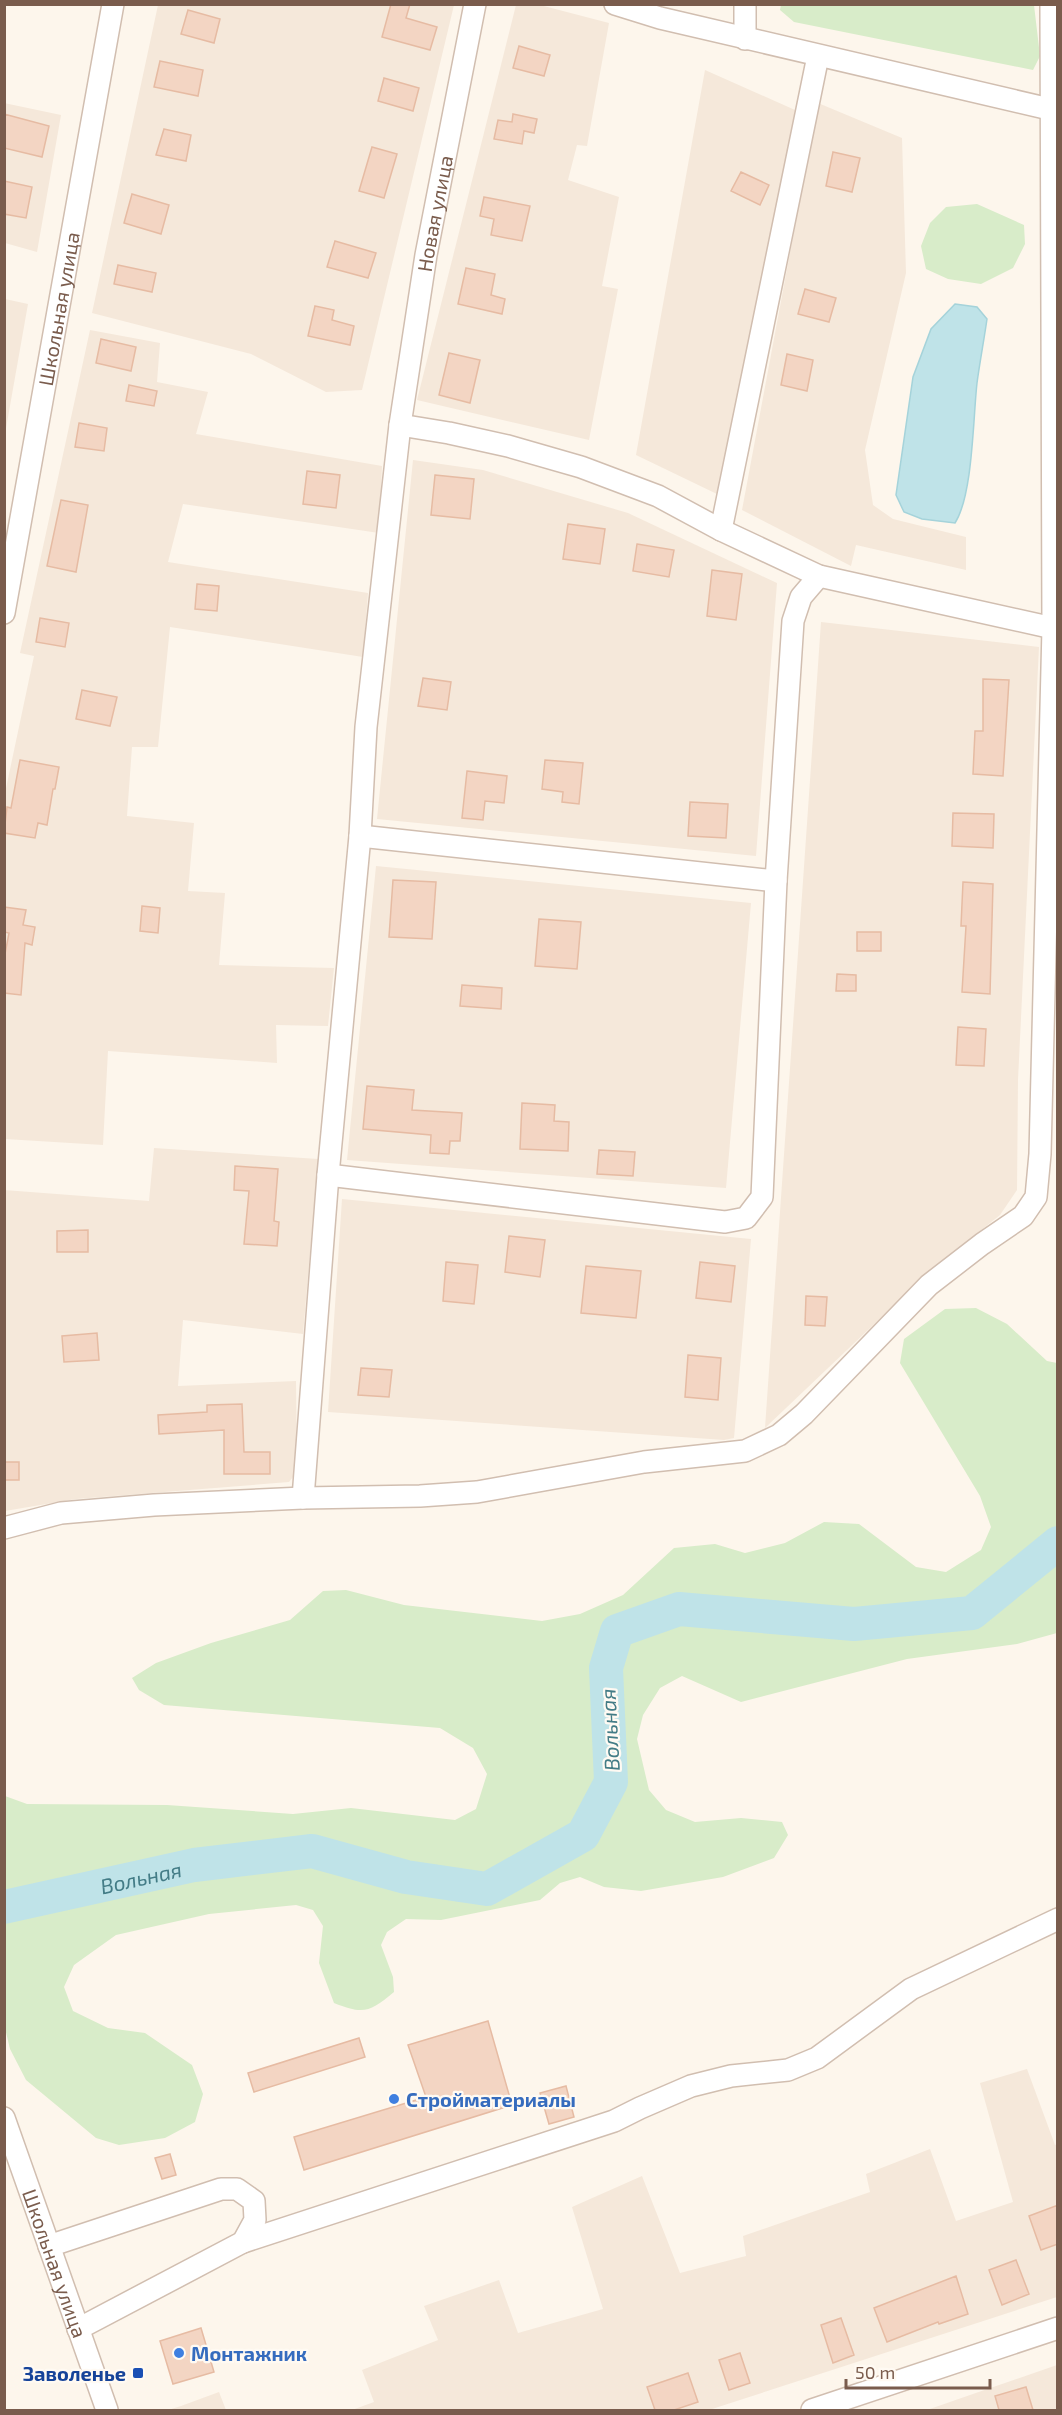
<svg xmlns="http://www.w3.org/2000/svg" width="1062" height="2415" viewBox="0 0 1062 2415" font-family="'Exo 2',sans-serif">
	<rect width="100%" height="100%" fill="#fdf6ec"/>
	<path fill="#f5e8da" d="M158,5H454L362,390L326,392L251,354L92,313Z
		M516,5H540L609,23L587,146L577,145L568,180L619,197L602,286L618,289L589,440L417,400Z
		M705,70L795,110L719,495L636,455Z
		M4,103L61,115L37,252L5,243Z
		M818,103L902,138L906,273L865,450L873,505L893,519L966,537V570L856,545L851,566L742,510Z
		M5,299L28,304L5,434L4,299Z
		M90,330L160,343L157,382L208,392L196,434L382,466L379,533L183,504L168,562L368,593L363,657L170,627L158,747H132L127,816L194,823L188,891L225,893L219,965L334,968L328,1026L276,1025L277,1063L108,1051L103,1145L5,1139V793L34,656L20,653Z
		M413,460L483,470L628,513L777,583L756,856L377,819Z
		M821,622L1039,647L1018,1080L1017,1190L1000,1215L929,1272L765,1428Z
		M376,866L751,903L726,1188L347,1160Z
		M154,1148L318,1159L303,1334L183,1320L178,1386L296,1381L297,1472L289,1482L76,1499L5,1511L4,1190L149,1201Z
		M342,1199L751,1239L734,1438L724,1440L328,1412Z
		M1027,2069L1055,2145L1057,2144V2297L709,2410H352L374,2402L362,2370L438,2340L424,2306L499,2280L518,2333L603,2309L572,2207L642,2176L680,2273L746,2256L743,2236L870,2192L866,2174L930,2149L956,2221L1013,2202L980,2083Z
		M1057,2365V2410H927L970,2395Z
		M219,2392L226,2410H168L181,2406Z"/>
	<path fill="#d8ecc9" d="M781,5H1034L1040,56L1033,70L794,22L780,10Z
		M977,204L1024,225L1025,244L1013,268L981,284L948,279L926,269L921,246L930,223L946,207Z
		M976,1308L1007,1324L1047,1361L1057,1363V1633L1017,1644L907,1659L741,1702L682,1676L660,1688L643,1715L637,1739L649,1790L666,1810L695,1822L741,1818L782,1822L788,1835L774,1858L723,1877L641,1891L604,1887L580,1877L560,1883L540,1900L441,1920L406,1919L387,1932L381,1945L393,1977L394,1992C370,2012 364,2015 334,2003L319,1963L323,1926L313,1910L296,1905L209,1914L116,1935L74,1965L64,1987L73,2011L108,2028L145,2033L192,2065L203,2094L195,2122L165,2138L119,2145L96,2138L26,2080L10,2049L5,2028V1796L27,1804L167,1805L293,1814L351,1808L455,1820L476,1809L487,1774L473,1748L440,1728L164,1705L139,1690L132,1678L156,1663L211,1643L290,1620L323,1591L346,1590L404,1605L542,1621L580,1614L623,1595L674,1548L715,1544L745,1553L785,1543L824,1522L859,1524L916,1567L946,1572L981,1550L991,1527L980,1496L900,1363L904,1339L945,1309Z"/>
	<path fill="#bfe3e8" stroke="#a5d3da" stroke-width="1.5" d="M955,304L977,307L987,319C984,340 980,361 977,383C973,418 973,495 955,523L922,519L904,512L896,495L913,377L931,329Z"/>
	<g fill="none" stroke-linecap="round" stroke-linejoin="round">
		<path stroke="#bfe3e8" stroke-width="34" id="s1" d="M4,1907L194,1865L312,1851L406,1877L487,1889L583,1835L611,1782L606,1668L617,1631L679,1609L854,1624L972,1613L1058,1543"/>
	</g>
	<path fill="#f3d5c3" stroke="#e6bba3" stroke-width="1.5" d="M391,4H410L406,18L437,27L430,50L382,37Z
		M188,10L220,19L214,43L181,34Z
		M519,46L550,55L544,76L513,68Z
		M160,61L203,70L198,96L154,87Z
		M384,78L419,88L413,111L378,101Z
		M4,114L49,126L42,157L4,148Z
		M513,114L537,119L534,133L524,131L522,144L494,139L498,120L512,122Z
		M164,129L191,135L186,161L156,155Z
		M372,147L397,154L384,198L359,191Z
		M833,152L860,158L852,192L826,186Z
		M741,172L769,185L760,205L731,191Z
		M4,181L32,187L26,218L4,214Z
		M132,194L169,205L161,234L124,223Z
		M484,197L530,206L522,241L491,235L494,219L480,216Z
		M335,241L376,253L368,278L327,267Z
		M118,265L156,273L152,292L114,284Z
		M466,268L495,274L491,295L505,299L502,314L458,304Z
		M805,289L836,298L829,322L798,314Z
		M315,306L334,310L332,320L354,326L350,345L308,336Z
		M101,339L136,347L131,371L96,363Z
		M449,353L480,360L470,403L439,395Z
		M787,354L813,360L807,391L781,385Z
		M129,385L157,391L154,406L126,401Z
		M79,423L107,428L104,451L75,447Z
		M307,471L340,475L336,508L303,504Z
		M435,475L474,479L470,519L431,515Z
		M61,500L88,505L76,572L47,566Z
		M568,524L605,529L600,564L563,559Z
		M637,544L674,550L669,577L633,571Z
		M712,570L742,574L736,620L707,616Z
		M197,584L219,586L217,611L195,609Z
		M40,618L69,623L65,647L36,642Z
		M423,678L451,682L447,710L418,706Z
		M983,679L1009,680L1003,776L973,774L975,731H983Z
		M82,690L117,697L110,726L76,719Z
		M20,760L59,767L55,789H53L47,825L38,823L35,838L4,833L7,807L11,808Z
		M545,760L583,763L579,804L562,802L563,792L542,789Z
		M467,771L507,776L504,803L485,801L483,820L462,818Z
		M690,802L728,804L726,838L688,836Z
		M953,813L994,814L993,848L952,846Z
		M393,880L436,882L432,939L389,937Z
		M963,882L993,884L990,994L962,992L966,926H961Z
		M142,906L160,908L158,933L140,931Z
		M4,907L26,910L23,925L35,927L32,945L25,943L21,995L4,993V959L9,933L4,932Z
		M539,919L581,922L577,969L535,966Z
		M857,932H881V951H857Z
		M837,974L856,975V991H836Z
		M462,985L502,988L501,1009L460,1006Z
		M958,1027L986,1029L984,1066L956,1065Z
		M367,1086L414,1090L412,1110L462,1113L460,1141H450L449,1154L430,1153L431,1135L363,1129Z
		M522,1103L555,1105L554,1121L569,1122L568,1151L520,1149Z
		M599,1150L635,1152L633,1176L597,1174Z
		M235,1166L278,1169L274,1221L279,1222L277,1246L244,1244L249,1191L234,1190Z
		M88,1230V1252H57V1231Z
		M509,1236L545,1240L540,1277L505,1272Z
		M446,1262L478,1265L474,1304L443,1301Z
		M700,1262L735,1266L731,1302L696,1298Z
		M586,1266L641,1271L636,1318L581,1313Z
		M806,1296L827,1297L825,1326L805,1325Z
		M97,1333L99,1360L64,1362L62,1336Z
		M688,1355L721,1358L718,1400L685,1397Z
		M361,1368L392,1370L389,1397L358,1395Z
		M242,1404L244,1452H270V1474H224V1430L159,1434L158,1415L207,1412V1405Z
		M4,1462H19V1480H4Z
		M488,2021L512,2105L304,2170L294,2137L426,2097L408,2045Z
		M359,2038L365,2057L254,2092L248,2073Z
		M566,2086L574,2117L549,2124L540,2093Z
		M170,2154L176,2175L162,2179L155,2158Z
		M1058,2205V2244L1041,2250L1029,2216Z
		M1016,2260L1029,2294L1002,2305L989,2270Z
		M956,2276L968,2314L939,2324L938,2322L887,2342L874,2308Z
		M841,2318L854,2355L833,2363L821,2325Z
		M201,2328L214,2372L173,2384L160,2341Z
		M740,2353L750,2383L729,2390L719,2360Z
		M688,2373L698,2402L674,2410H655L647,2387Z
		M1026,2387L1033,2410H999L995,2396Z"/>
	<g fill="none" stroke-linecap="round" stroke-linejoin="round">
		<g stroke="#d1beb0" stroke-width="24">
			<g id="minor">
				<path d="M615,4L660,18L1058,111"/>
				<path d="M745,39V4"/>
				<path d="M400,425L449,433L508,446L581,467L658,496L721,530L819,576L1053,628"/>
				<path d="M721,530L818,56"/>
				<path id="s2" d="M4,613L113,4"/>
				<path d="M360,836L776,881"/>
				<path d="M328,1175L725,1222L746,1218L762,1197L776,881L793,621L801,597L819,576"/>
				<path id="s3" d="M303,1498L328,1175L360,836L366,727L400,425L426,255L475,4"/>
				<path d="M4,1528L61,1513L154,1505L303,1498L420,1496L477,1492L644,1462L745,1451L779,1435L804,1414L929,1285L982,1244L1023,1216L1036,1197L1040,1154L1053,628L1051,4"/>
				<path id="s4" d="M4,2118L107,2410"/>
				<path d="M243,2242L614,2121L640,2108L691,2086L731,2076L788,2070L817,2058L911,1989L1058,1919"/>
				<path d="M49,2246L221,2189H237L254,2201L255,2220L243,2242L78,2329"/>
				<path d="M812,2410L1058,2328"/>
			</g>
		</g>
		<use href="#minor" stroke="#fff" stroke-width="21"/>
	</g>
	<g fill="#3f7fe0" stroke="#fffaf3" stroke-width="2">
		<circle cx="394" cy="2099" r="6"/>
		<circle cx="179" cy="2353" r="6"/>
	</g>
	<rect fill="#1a4fb4" stroke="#fffaf3" stroke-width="2" x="132" y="2367" width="12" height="12" rx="3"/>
	<g text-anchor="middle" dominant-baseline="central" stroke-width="4.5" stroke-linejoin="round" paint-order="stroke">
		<g font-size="20" fill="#7a5c4d" stroke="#fffaf3">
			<text stroke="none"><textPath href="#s3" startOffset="1292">Новая улица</textPath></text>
			<text stroke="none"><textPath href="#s2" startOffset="309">Школьная улица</textPath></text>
			<text stroke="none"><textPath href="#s4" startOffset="154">Школьная улица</textPath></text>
		</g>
		<g font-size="20" font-weight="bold" fill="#366cbe" stroke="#fffaf3" text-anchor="start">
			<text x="406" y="2099">Стройматериалы</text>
			<text x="191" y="2353">Монтажник</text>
		</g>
		<g font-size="20" font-weight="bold" fill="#164399" stroke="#fffaf3" text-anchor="end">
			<text x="126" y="2373">Заволенье</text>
		</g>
		<g font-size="21" font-style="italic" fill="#437c86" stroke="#fffaf3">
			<text transform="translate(609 1730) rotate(-93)">Вольная</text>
			<text stroke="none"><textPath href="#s1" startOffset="140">Вольная</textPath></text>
		</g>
	</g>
	<rect width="1062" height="2415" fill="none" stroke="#7a5c4d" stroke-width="12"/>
	<path d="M846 2379v9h144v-9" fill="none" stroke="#7a5c4d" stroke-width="3"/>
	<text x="855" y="2379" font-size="18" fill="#7a5c4d" stroke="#fffaf3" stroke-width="4.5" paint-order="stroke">50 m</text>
</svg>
